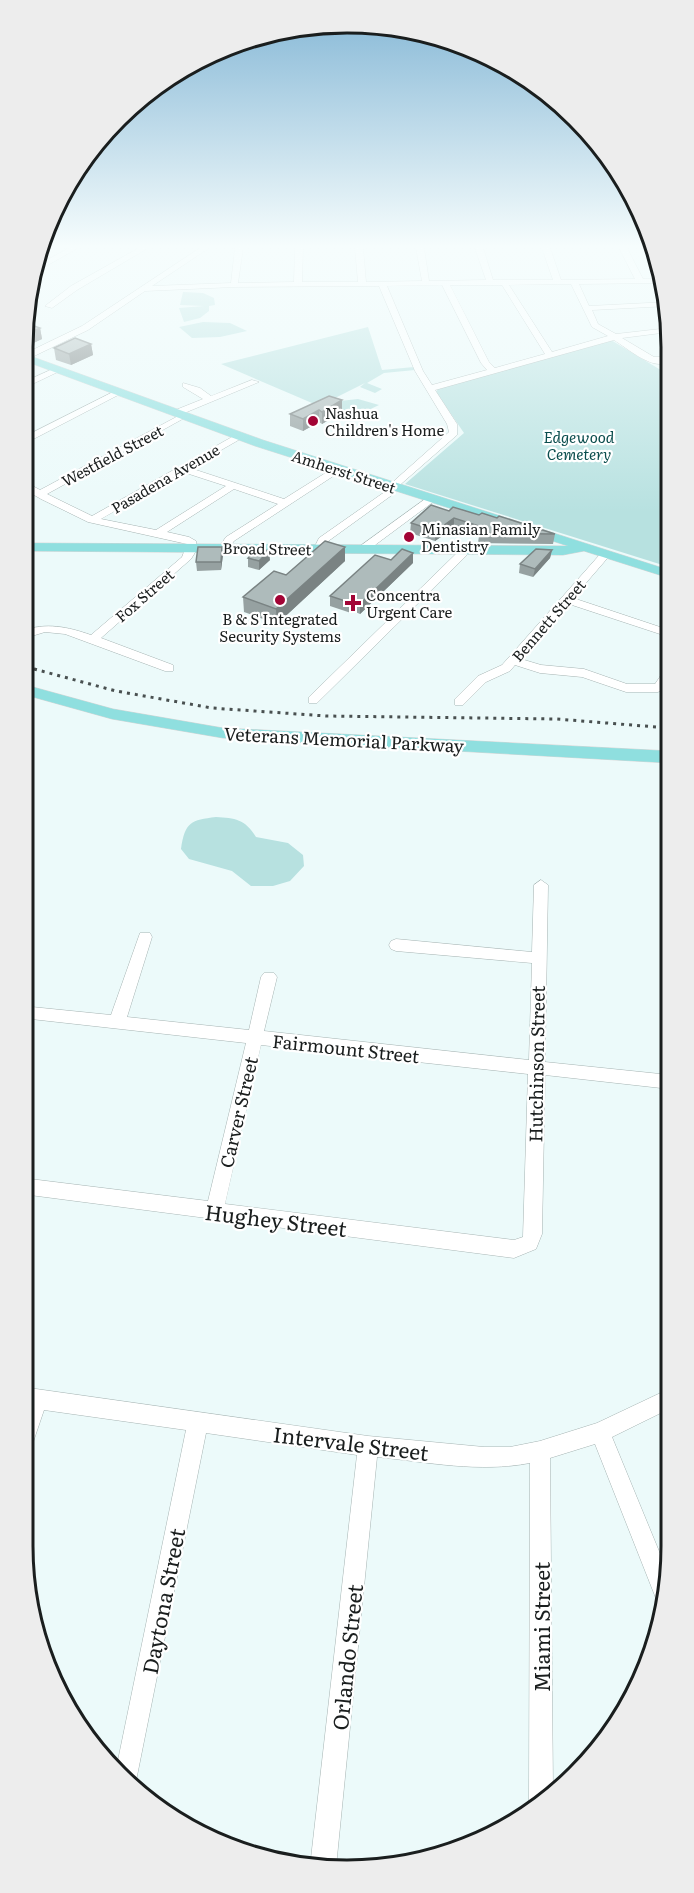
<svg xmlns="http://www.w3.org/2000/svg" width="694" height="1893" viewBox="0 0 694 1893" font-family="Literata,serif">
	<rect width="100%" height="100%" fill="#ecfafa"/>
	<path fill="#b7e1e0" d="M183,292L203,293L214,298L215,305L209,306V311L200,318L184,322L179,308L204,306L180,305Z
		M203,322L230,323L247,331L220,337L192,338L179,327Z
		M368,327L382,370L414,367L415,370L384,373L367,383L382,389L375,393L360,387L365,383L319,406L221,364Z
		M611,340L669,375V567L405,484L464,433L436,392L438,389Z
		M358,399L379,405L356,416L333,405L340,401Z
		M216,817C235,818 245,819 256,837L288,843L303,855L304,866L290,881L273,886H251L232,871L189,859L181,849C185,822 191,820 216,817Z"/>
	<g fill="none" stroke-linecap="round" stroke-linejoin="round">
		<g stroke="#a6b4b3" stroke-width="1">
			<path id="minor" d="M69,248H78L32,274L33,268Z
				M139,248H148L77,290L52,308L45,306L71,286Z
				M200,248H209L152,286L231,283L235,248H243L238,283L294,282L295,248H303L302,282H358L355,248H363L366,282L422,281L416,248H424L429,281L486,280L475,248H483L493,280H553L542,248H550L561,280L635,279L619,248H627L643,279H661L662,283L579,284L589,306L668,302L669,306L592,310L598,324L616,334L669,328V332L622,338L654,357H662L668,362C653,371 627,348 614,340L435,390L457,424V435L401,484L392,495L327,542L323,550L319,551L314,548L319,538L386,491L395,480L449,432L447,424L415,371L379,286L234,287L145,291L88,330L28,359H22V355L82,326ZM558,284H571L592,327L608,336L552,352L509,285ZM442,285L481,363L487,370L432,385L423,371L387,286ZM450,285H502L545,354L495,368L489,362Z
				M55,368L62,370L22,389V383Z
				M252,380L259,382L182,414L188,416L47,494L92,516L239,433L242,434V438L190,468L284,499L335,467H341V471L234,541L228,549L219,547L226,537L278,504L234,489L167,532L189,537L196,541V551L191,559L101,638L173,665V671H165L65,634L45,632L22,639V631C46,622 68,627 91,635L182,557L187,544L88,522L41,499L22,488V480L40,490L180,415H173V411L203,399L183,387V383L200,388L211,396ZM183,472L226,486L156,530L101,519Z
				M117,390L124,392L22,445V438Z
				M428,497L437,499L367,551H359V547Z
				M466,547L471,550L470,552L317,703H309V697L462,548Z
				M606,551L611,554L573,598L669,630V637L569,604L521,659L541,665L584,669L627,684H655L666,668L670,667L668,687L658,692H626L582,677L540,673L515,665L510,671L486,682L463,705H455V699L478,676L502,665L602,552Z
				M541,880L548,885L545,1062L670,1075V1089L545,1075L542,1234L536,1249L514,1258L22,1194V1178L208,1201L246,1043L22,1018V1006L111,1015L140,933H150L152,937L127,1017L249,1030L261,977L264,973H274L277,977L264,1031L529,1060L532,963L396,951L391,949L389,945L391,941L396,939L532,952L534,885ZM261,1045L528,1074L523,1237L514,1240L225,1204Z
				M22,1387L368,1436L484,1447H510L540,1441L597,1423L671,1388V1408L612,1437L668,1573L664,1604L657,1601L595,1444L550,1458L553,1791L532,1811L529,1803L530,1463C480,1473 427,1462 377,1457L336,1867H310L357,1455L206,1433L135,1786L116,1770L186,1430L44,1410L29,1454L22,1457L25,1407H22Z"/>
		</g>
		<g stroke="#d6d6d6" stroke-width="1">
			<path id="major" d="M22,353L263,440L669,570V578L584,551L563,555L22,551V543L568,546L255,446L22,360Z
				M22,684L113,709L223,728L670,751V763L223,738L112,719L22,694Z"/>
		</g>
		<use href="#minor" fill="#fff" fill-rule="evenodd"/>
		<use href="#major" fill="#8fdfdf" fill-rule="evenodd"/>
		<path stroke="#495050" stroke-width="2" stroke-dasharray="2 4.5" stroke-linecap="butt" d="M22,665L39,670"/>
		<path stroke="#495050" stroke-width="3" stroke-dasharray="3 5" stroke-linecap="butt" d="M34,669L116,691L212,708L326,716L556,719L670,728"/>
	</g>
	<path fill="#96a1a1" d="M26,323L40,328L42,339L29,345L23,343Z
		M91,344L93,355L71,365L56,360L54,348Z
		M329,396L342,412L322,424L319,422L303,431L290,426V414Z
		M449,511L479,515L555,534L553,544L478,543L479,536L454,528L435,541L410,533L411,523Z
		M345,547V561L277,624L244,612L243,597L286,575Z
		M552,550L550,558L533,577L519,573L520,564Z
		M223,555L221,570L197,571L196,562Z
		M248,558L270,560L259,570L248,567Z
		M413,563L360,614L353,611L351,613L330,606V596Z"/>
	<path fill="#7a8383" d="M40,328L42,339L29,345L27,334Z
		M91,344L93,355L71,365L69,354Z
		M342,400V412L322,424V412Z
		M319,410V422L303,431V419Z
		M454,518V528L435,541L436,531Z
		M222,547L223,555L221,570V562Z
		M345,547V561L277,624L276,609Z
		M552,550L550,558L533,577L535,569Z
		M269,551L270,560L259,570V561Z
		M413,553V563L360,614V604Z
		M353,601V611L351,613V603Z"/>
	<path fill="#aebbbb" stroke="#7a8383" stroke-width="1.5" d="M26,323L40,328L27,334L24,333Z
		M75,338L91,344L69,354L54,348Z
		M329,396L342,400L322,412L319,410L303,419L290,414Z
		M431,505L449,511L453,507L479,515L482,513L497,518L499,516L555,534L479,533L485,528L454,518L436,531L411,523Z
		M325,541L345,547L276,609L243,597L274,571L286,575Z
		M198,547H222L221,562H196Z
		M258,548L269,551L259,561L248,558Z
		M402,549L413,553L360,604L353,601L351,603L330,596L375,555L391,560Z
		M536,549L552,550L535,569L520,564Z"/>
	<linearGradient id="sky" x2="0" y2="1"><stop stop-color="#83b6d5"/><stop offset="0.48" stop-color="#f6fdfd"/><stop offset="1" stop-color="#f6fdfd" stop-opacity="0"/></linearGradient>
	<rect width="694" height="513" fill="url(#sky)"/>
	<g fill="#a20435" stroke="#fff" stroke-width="2">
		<circle cx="313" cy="421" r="6"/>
		<circle cx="409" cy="537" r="6"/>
		<circle cx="280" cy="600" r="6"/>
		<path d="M350 594h6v6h6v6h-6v6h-6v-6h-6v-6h6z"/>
	</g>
	<g text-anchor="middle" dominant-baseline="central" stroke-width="4.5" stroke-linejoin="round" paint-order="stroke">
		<g font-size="15" fill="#1a1e1e" stroke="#fff" text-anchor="start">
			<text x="325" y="412">Nashua<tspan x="325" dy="17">Children's Home</tspan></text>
			<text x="421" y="528">Minasian Family<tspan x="421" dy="17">Dentistry</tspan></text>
			<text x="366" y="594">Concentra<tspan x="366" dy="17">Urgent Care</tspan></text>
			<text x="280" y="618" text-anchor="middle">B &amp; S Integrated<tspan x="280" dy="17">Security Systems</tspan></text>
		</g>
		<g font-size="15" font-style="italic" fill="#0a4d4d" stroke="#fff">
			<text x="579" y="436">Edgewood<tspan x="579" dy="17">Cemetery</tspan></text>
		</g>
		<g font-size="15" fill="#1a1e1e" stroke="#fff">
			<text transform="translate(112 455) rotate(-28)">Westfield Street</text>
			<text transform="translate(344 471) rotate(18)">Amherst Street</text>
			<text transform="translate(165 478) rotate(-30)">Pasadena Avenue</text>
			<text transform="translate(267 548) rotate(1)">Broad Street</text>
			<text transform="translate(144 595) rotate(-41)">Fox Street</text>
			<text transform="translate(548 620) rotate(-49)">Bennett Street</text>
		</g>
		<g font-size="18" fill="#1a1e1e" stroke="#fff">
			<text transform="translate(344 739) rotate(3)">Veterans Memorial Parkway</text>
			<text transform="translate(346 1048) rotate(6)">Fairmount Street</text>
			<text transform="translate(536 1064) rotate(-89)">Hutchinson Street</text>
			<text transform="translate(238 1112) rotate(-77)">Carver Street</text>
		</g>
		<g font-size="21" fill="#1a1e1e" stroke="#fff">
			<text transform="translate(276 1219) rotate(7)">Hughey Street</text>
			<text transform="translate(351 1442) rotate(7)">Intervale Street</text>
			<text transform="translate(162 1601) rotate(-79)">Daytona Street</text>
			<text transform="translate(540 1627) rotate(-90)">Miami Street</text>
			<text transform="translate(346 1657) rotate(-84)">Orlando Street</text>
		</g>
	</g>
	<path d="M0 0H694V1893H0ZM347 33H347A314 314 0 0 1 661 347V1546A314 314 0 0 1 347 1860H347A314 314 0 0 1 33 1546V347A314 314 0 0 1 347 33Z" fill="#ededed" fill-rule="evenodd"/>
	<path fill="none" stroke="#1a1e1e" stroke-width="3" d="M347 33H347A314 314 0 0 1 661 347V1546A314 314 0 0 1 347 1860H347A314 314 0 0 1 33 1546V347A314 314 0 0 1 347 33Z"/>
</svg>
